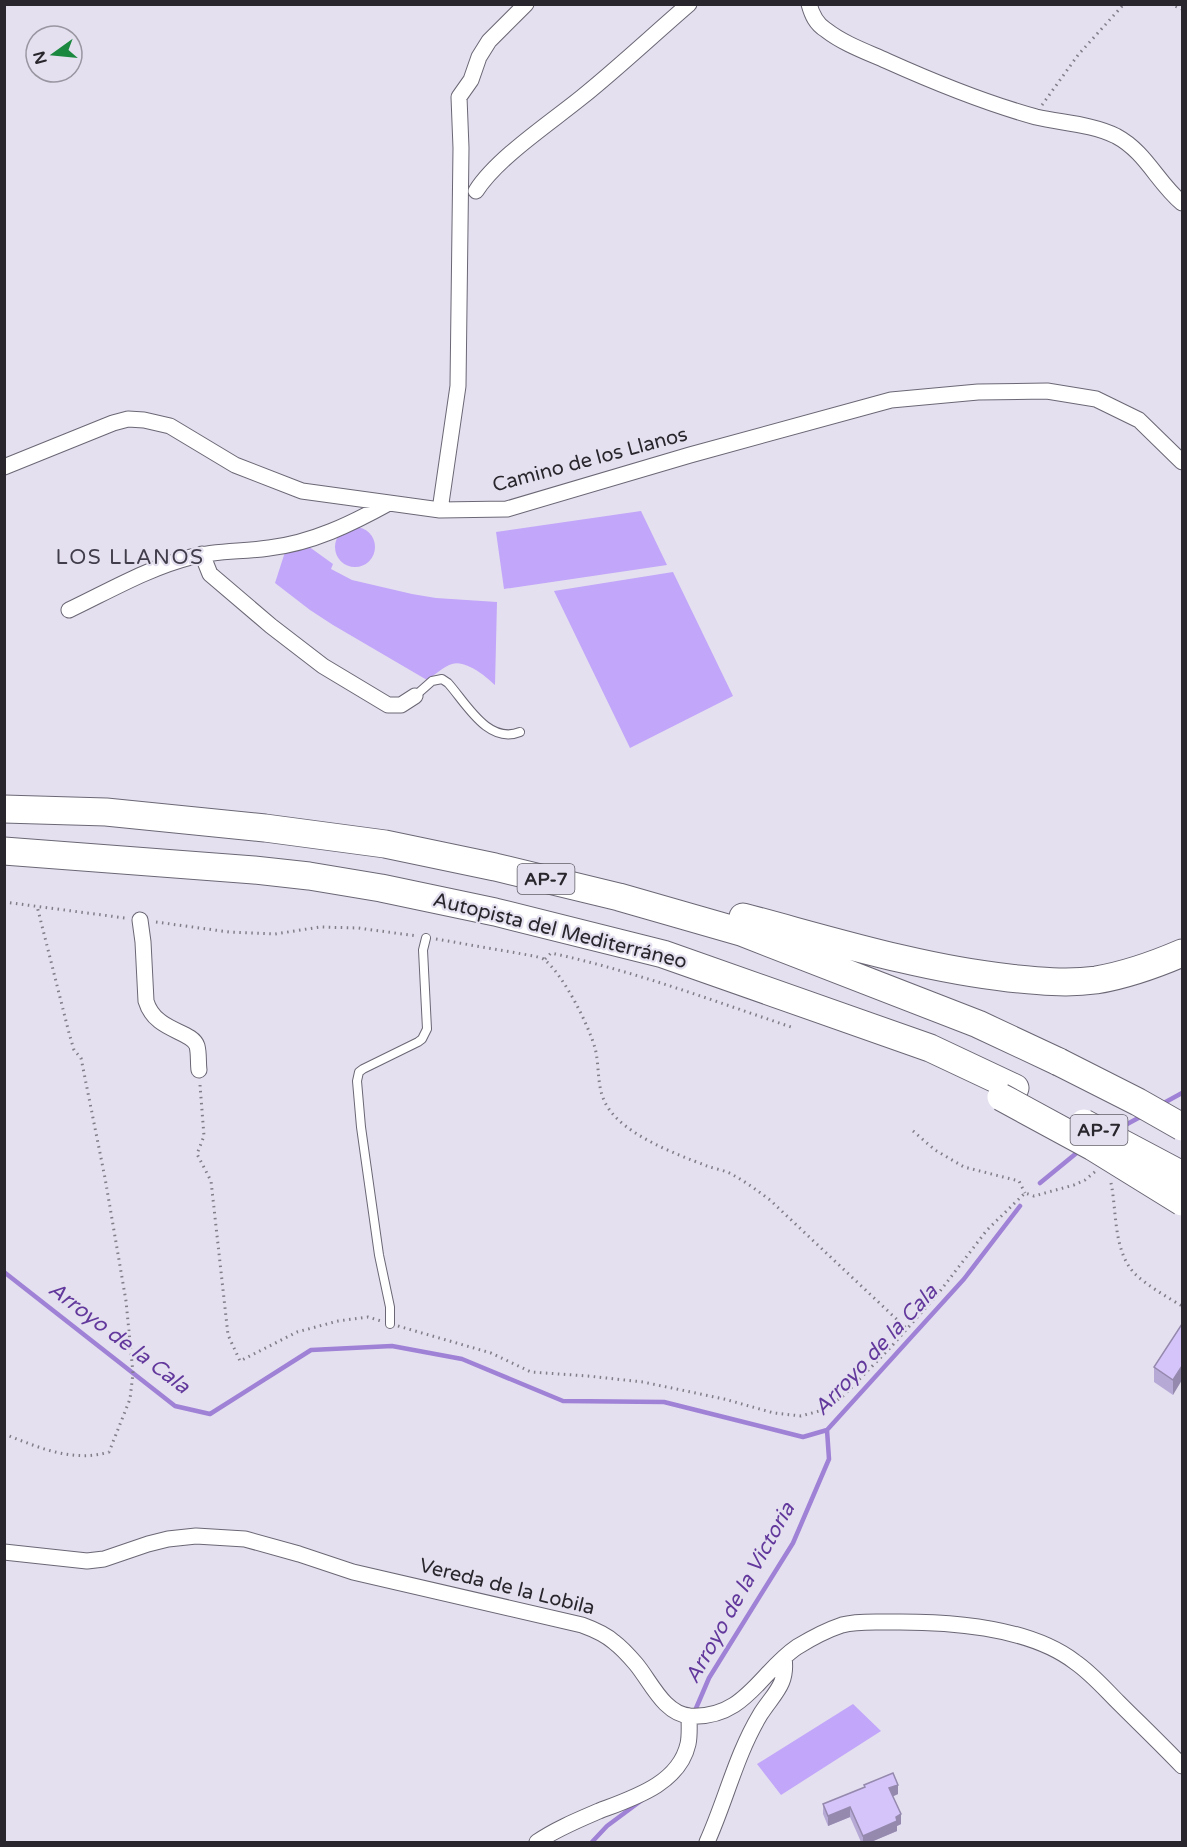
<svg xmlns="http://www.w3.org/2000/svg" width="1187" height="1847" viewBox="0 0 1187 1847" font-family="'Varela Round',sans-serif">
	<rect width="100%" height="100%" fill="#e4e0ef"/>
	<path fill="#c2a6f9" d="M641,511L667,565L504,589L496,532Z
		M335 547a20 20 0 1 1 40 0a20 20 0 1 1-40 0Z
		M308,546L333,564L331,569L352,580L412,594L436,598L497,602L495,685C487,677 465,659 452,664C443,667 435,675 427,680L333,625L310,610L275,583L285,552Z
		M673,572L733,696L630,748L554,591Z
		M853,1704L881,1731L781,1795L757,1764Z"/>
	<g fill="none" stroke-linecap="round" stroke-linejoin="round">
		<path stroke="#9f81d6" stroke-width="4.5" d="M1162,1104L1182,1093
			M1118,1129L1142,1116
			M1040,1183L1079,1151
			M4,1272L175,1406L210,1414L311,1350L392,1346L462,1359L563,1401L664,1402L803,1437L827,1430L964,1279L1020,1206
			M694,1713L709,1678L793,1543L829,1459L827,1430
			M592,1842L607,1826L642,1800"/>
		<g stroke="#6b6775" stroke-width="10">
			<path id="lane" d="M415,696L432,681L442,679L448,683C466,703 488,745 520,732
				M390,1324V1307L379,1255L361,1127L357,1081L359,1072L363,1069L418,1042L422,1039L427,1029L423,950L426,938"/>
		</g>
		<g stroke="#6b6775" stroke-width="17">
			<path id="street" d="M809,4C812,15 816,24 826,30C844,44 867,52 887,61C936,83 985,103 1036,117C1062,123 1092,124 1116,136C1146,152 1157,182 1182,203
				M476,191C497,158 550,123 582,97C618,68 653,35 689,4
				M4,467L113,423L128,419L144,420L170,426L235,465L302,491L440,510L507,509L690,455L891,400L978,392L1047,391L1096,399L1139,420L1182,462
				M440,510L458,386L461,148L459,97L471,80L479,57L489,41L526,4
				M202,554L210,574L271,626L323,666L388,705H401L415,696
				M69,610C109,591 148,568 191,557C217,550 242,552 269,548C312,543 351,524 389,503
				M140,920L143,942L146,1001C155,1032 192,1030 197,1046C199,1053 198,1063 199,1070
				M4,1552L87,1561L104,1559L148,1544L168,1539L196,1536L245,1539L299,1554L353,1572L582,1625C593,1629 605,1634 614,1642C622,1648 630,1657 636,1664C651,1682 664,1714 690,1716C745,1719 760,1672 797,1647C810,1639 827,1630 842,1625C856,1621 873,1622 887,1622C944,1621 1028,1626 1075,1662C1091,1673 1104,1688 1118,1702C1139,1723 1161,1744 1182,1766
				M537,1842C556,1829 578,1820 599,1811C633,1798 679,1784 688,1744C690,1735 689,1724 689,1716
				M707,1842C726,1800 736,1755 760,1715C773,1694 788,1685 784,1658"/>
		</g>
		<g stroke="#6b6775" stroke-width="29">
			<path id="highway" d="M4,809L106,812L265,828L385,844L495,867L619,897L741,932L978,1024L1059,1062
				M4,851L254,870L309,876L381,888L495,912L663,954L930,1048L1015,1088
				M743,917C830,940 919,968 1009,978C1038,981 1067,984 1096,980C1126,975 1154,965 1182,953"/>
		</g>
		<path stroke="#817e88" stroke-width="3" stroke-dasharray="1.5 4.5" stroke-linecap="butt" d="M1170,4L1182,9
			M1042,105L1078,55L1124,4
			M4,902L125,918
			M156,922L229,932L275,934L320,927L358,928L417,936
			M436,939L534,956C538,957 543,958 546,961C565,978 588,1024 595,1048C600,1067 596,1088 607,1106C624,1135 676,1154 707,1166C715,1169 725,1170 733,1175C746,1182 758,1191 770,1200L907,1329
			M545,959L551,953C634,971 714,1001 794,1028
			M200,1085L204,1136L197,1154L211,1181L228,1335L240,1361L297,1332L338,1321L368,1317L381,1321
			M913,1131L935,1150L964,1167L1019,1181L1025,1193
			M1111,1183C1117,1212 1113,1251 1135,1274C1148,1286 1167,1297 1182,1306
			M398,1326L491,1353L531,1372L588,1376L643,1382L724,1399L774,1413L801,1416L823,1410L843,1396L890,1348L937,1295L987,1230L1025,1193L1034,1196L1074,1185L1085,1180L1096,1171
			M4,1434C38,1447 72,1463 109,1452L130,1399L133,1373L126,1301L105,1178L81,1058L74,1050L69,1033L37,906"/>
		<use href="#lane" stroke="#fff" stroke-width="8"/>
		<use href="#street" stroke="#fff" stroke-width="15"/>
		<use href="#highway" stroke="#fff" stroke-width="27"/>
		<g stroke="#6b6775" stroke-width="29" stroke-linecap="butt">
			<path id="highway-bridge" d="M1059,1062L1138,1102L1182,1127
				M1001,1097L1093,1147L1182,1202
				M1084,1123L1182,1175"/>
		</g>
		<use href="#highway-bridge" stroke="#fff" stroke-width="27"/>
	</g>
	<path fill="#b7a9d6" d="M1182,1324L1173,1395L1154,1382V1367Z
		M864,1785L898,1794L892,1797L901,1824L897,1826V1831L871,1842H861L850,1817L828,1826L823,1814V1804L864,1788Z"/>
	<path fill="#9589ae" d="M1182,1366V1380L1173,1395V1380Z
		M898,1785V1794L889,1798V1788Z
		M850,1807V1817L828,1826V1816Z
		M901,1814V1824L897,1826V1831L871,1842H863V1836Z"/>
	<path fill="#d5c4f9" stroke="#9589ae" stroke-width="1.5" d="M1182,1324V1366L1173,1380L1154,1367Z
		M893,1773L898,1785L889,1788L901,1814L896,1817L897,1821L863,1836L850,1807L828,1816L823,1804L865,1787L864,1785Z"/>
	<g text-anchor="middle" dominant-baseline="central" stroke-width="4.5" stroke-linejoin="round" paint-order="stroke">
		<g fill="#e4e0ef" stroke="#615e67" stroke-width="1.5">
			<rect x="517.5" y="864" width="57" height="30" rx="4.5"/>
			<rect x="1070.5" y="1115" width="57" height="30" rx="4.5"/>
		</g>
		<g font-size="18" font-weight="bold" fill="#29272d">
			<text x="546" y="879">AP-7</text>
			<text x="1099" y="1130">AP-7</text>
		</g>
		<g font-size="20" fill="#29272d" stroke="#e4e0ef">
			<text transform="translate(590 460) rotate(-15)">Camino de los Llanos</text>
			<text transform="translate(560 931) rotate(14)">Autopista del Mediterráneo</text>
			<text transform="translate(507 1587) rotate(14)">Vereda de la Lobila</text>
		</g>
		<g font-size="21" letter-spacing="1.5" fill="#413d4a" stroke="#e4e0ef">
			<text x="130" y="557">LOS LLANOS</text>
		</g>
		<g font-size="21" font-style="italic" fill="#62389c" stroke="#e4e0ef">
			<text transform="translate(119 1338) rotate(37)">Arroyo de la Cala</text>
			<text transform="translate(876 1350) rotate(-47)">Arroyo de la Cala</text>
			<text transform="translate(740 1593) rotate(-61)">Arroyo de la Victoria</text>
		</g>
	</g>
	<rect width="1187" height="1847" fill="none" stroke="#29272d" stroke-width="12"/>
	<g transform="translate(54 54) rotate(255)"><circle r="28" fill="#e4e0ef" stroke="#9996a1" stroke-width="1.5"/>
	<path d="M0-4.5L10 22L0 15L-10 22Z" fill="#1b8840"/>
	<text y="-9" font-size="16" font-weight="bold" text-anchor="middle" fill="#29272d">N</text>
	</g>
</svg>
